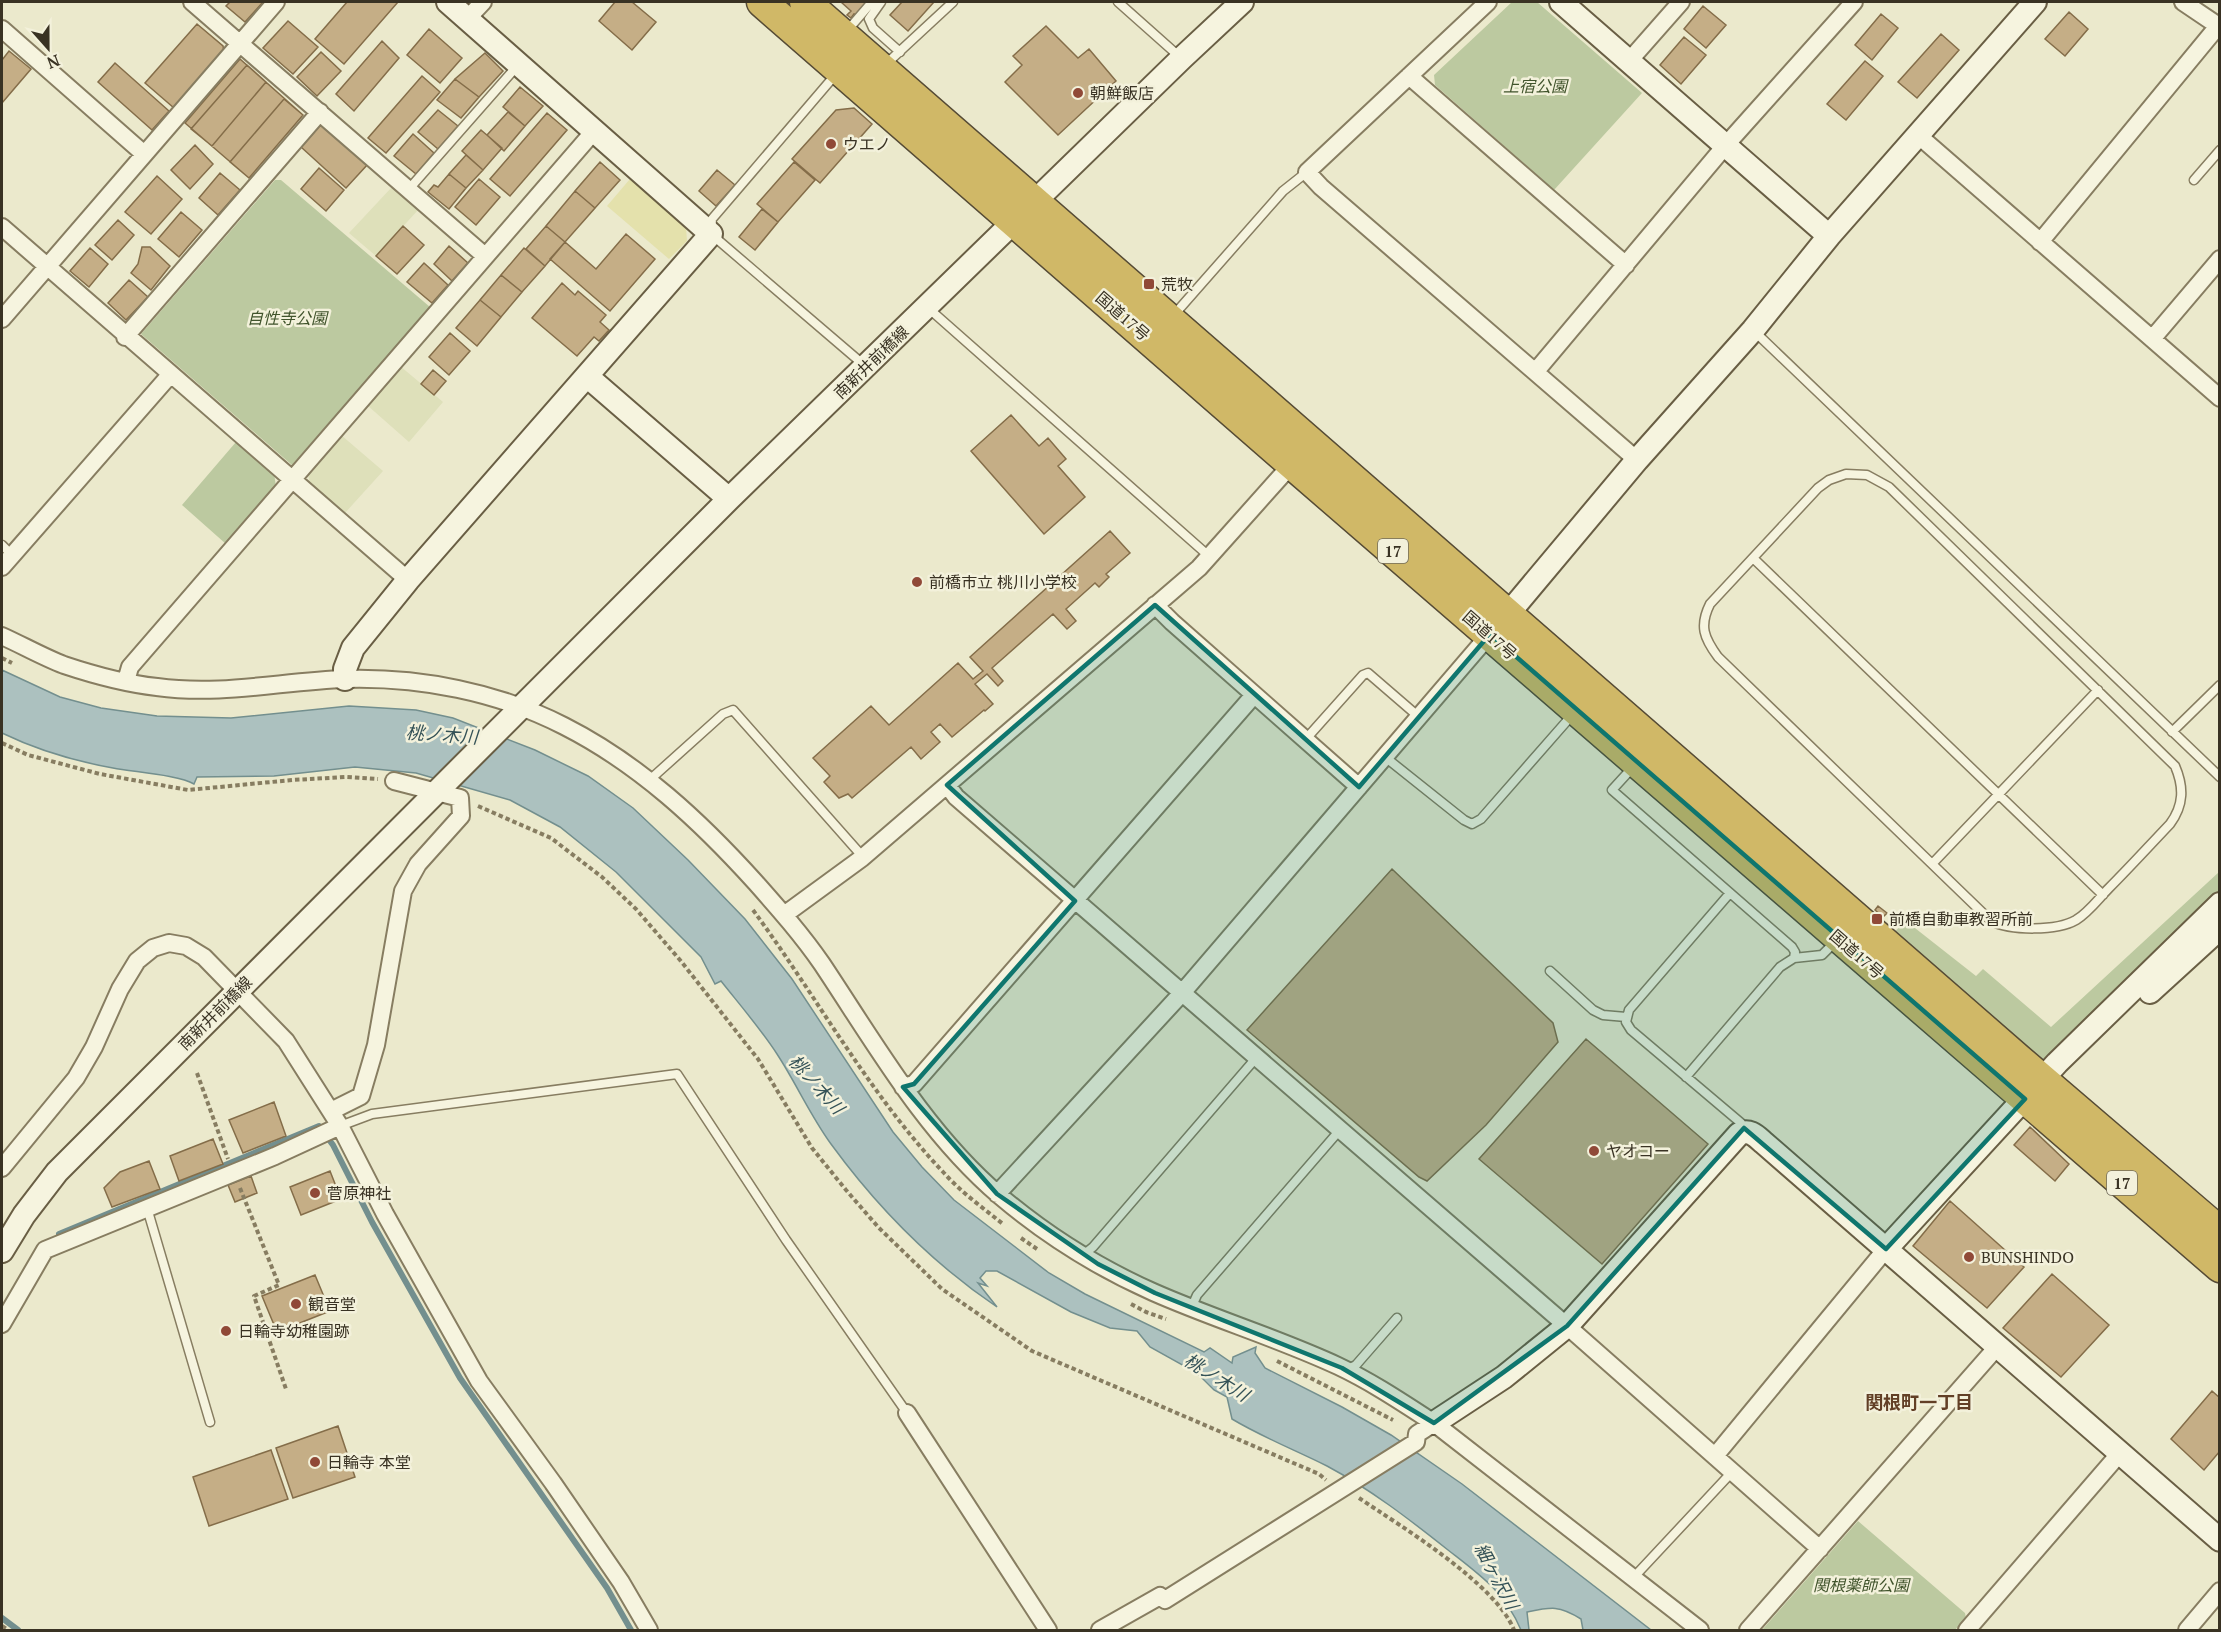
<svg xmlns="http://www.w3.org/2000/svg" width="2221" height="1632" viewBox="0 0 2221 1632" font-family="'PT Serif','Noto Sans JP',serif">
	<rect width="100%" height="100%" fill="#ebe9cc"/>
	<path fill="#dee0ba" d="M392,187L418,210L376,256L349,233Z
		M400,366L443,402L409,442L367,405Z
		M341,435L383,471L344,514L310,486L308,473Z"/>
	<path fill="#bcc9a0" d="M1512,2H1537L1642,93L1554,190L1435,85L1434,75Z
		M275,180H281L430,307L292,465L141,334Z
		M236,442L274,473L276,487L226,544L182,505Z
		M2219,872V892L2040,1070L1889,937L1906,921L1976,976L1983,969L2051,1027Z
		M1858,1521L1965,1613L1966,1618L1955,1630H1762Z"/>
	<path fill="#e4e1ac" d="M630,179L686,227L687,241L669,259L607,206Z"/>
	<path fill="#acc1bf" stroke="#738f8e" stroke-width="1.5" d="M2,670L60,697L101,708L157,716L231,718L349,706L416,710L453,718L535,750L588,776L633,808L688,860L745,919L792,979L893,1132L922,1167L954,1200L1049,1273L1085,1294L1204,1352L1210,1348L1232,1363L1233,1357L1256,1347L1255,1353L1265,1368L1342,1407L1391,1435L1462,1484L1651,1630H1583L1581,1619C1559,1605 1551,1607 1527,1612L1529,1630H1521C1505,1592 1480,1575 1448,1550C1409,1519 1370,1489 1327,1466C1295,1450 1262,1437 1232,1419L1227,1397L1214,1390L1197,1373L1150,1347L1137,1331L1110,1328L1071,1312L997,1271H986L980,1278L987,1286L978,1283L997,1307C932,1263 877,1207 831,1144C810,1115 796,1083 777,1054C760,1028 740,1005 721,981L715,984L701,957L616,872L560,827L510,800L416,773L355,767L274,776L197,777L194,784C179,775 133,772 113,768C74,761 37,750 2,733Z"/>
	<g fill="none" stroke-linecap="round" stroke-linejoin="round">
		<path stroke="#738f8e" stroke-width="6" d="M59,1234L319,1126L333,1145L372,1222L460,1378L607,1588L631,1630
			M2,1618L18,1630"/>
	</g>
	<path fill="#c5ae86" stroke="#846d49" stroke-width="1.5" d="M230,2H263L245,22L226,6Z
		M347,2H398L344,64L315,39Z
		M615,2H632L656,22L632,50L599,21Z
		M841,2H869L857,15L854,14L851,18L847,15L851,11Z
		M902,2H934L908,31L890,15Z
		M1703,6L1726,25L1706,48L1684,29Z
		M2069,12L2088,29L2065,56L2045,39Z
		M1881,14L1898,28L1872,60L1855,45Z
		M288,21L318,47L293,74L263,48Z
		M197,24L223,46L224,52L174,108L145,83Z
		M1046,26L1078,58L1089,49L1116,81L1058,135L1005,82L1022,65L1013,56Z
		M429,29L462,58L440,83L407,55Z
		M1941,34L1959,50L1917,98L1898,82Z
		M1684,37L1706,55L1681,84L1660,65Z
		M382,41L399,58L354,111L336,94Z
		M9,51L31,69L2,103V60Z
		M321,52L341,71L317,96L297,77Z
		M485,53L503,71L479,97L455,79Z
		M240,59L303,115L249,178L185,123Z
		M1865,61L1883,76L1846,120L1827,104Z
		M115,63L169,111L152,130L98,82Z
		M247,65L266,82L212,146L191,129Z
		M422,76L440,92L386,153L368,138Z
		M455,79L479,97L461,118L437,100Z
		M520,87L543,106L525,126L503,107Z
		M284,99L303,115L249,178L230,162Z
		M854,108L872,124L820,183L792,159L836,110Z
		M438,110L458,126L438,149L418,132Z
		M508,112L525,126L504,151L487,135Z
		M547,113L567,130L510,196L490,179Z
		M322,123L368,164L346,188L301,147Z
		M481,130L502,148L483,170L462,151Z
		M413,134L434,153L416,174L394,156Z
		M195,145L213,164L190,189L171,170Z
		M466,155L483,170L466,188L449,174Z
		M600,162L620,180L595,208L575,191Z
		M794,162L815,180L778,222L757,204Z
		M319,168L344,190L326,211L301,189Z
		M717,170L735,185L716,206L699,191Z
		M220,173L240,190L218,215L199,198Z
		M449,174L466,188L449,209L428,192L434,185L438,187Z
		M157,176L182,199L151,234L125,212Z
		M479,179L500,197L476,225L455,207Z
		M575,191L595,208L565,242L546,226Z
		M762,209L778,222L755,250L739,237Z
		M181,212L202,230L179,257L158,239Z
		M118,220L134,235L112,260L95,245Z
		M403,226L424,245L397,274L376,256Z
		M546,226L565,242L545,266L526,249Z
		M626,234L655,259L610,311L550,259L565,242L596,269Z
		M449,246L468,263L452,281L434,264Z
		M142,247H150L170,266L151,290L131,273L138,264Z
		M90,248L108,264L89,287L70,271Z
		M524,248L545,266L522,292L501,275Z
		M424,263L448,285L432,303L407,282Z
		M501,275L522,292L501,317L480,300Z
		M129,280L148,297L126,320L108,303Z
		M562,283L575,295L578,291L606,315L600,322L609,330L599,341L594,337L577,356L532,318Z
		M480,300L501,317L477,346L456,328Z
		M450,333L470,351L449,375L429,357Z
		M433,370L446,381L434,395L421,384Z
		M1011,415L1039,446L1048,438L1066,459L1058,466L1085,497L1044,534L971,451Z
		M1110,531L1130,553L1106,574L1109,577L1099,587L1095,583L1066,609L1076,621L1067,629L1053,614L992,668L1003,681L998,686L987,674L975,684L993,704L985,711L984,710L952,737L940,724L931,732L940,742L921,759L911,747L852,798L848,794L839,798L824,782L830,776L813,758L871,706L889,725L958,663L973,679L983,671L970,657Z
		M1392,869L1553,1023L1558,1042L1486,1125L1427,1181L1419,1177L1247,1030Z
		M1878,906L1887,913L1883,917L1875,910Z
		M1586,1039L1708,1144L1602,1264L1479,1159Z
		M274,1102L286,1136L243,1153L229,1120Z
		M2030,1127L2069,1164L2055,1181L2014,1145Z
		M213,1139L223,1164L179,1181L170,1156Z
		M149,1161L160,1189L112,1207L104,1188L120,1172Z
		M330,1171L341,1199L301,1215L290,1187Z
		M251,1176L257,1193L235,1202L228,1185Z
		M1950,1201L2024,1267L1987,1308L1913,1246Z
		M2052,1274L2109,1325L2061,1377L2003,1328Z
		M315,1275L330,1311L277,1332L262,1296Z
		M2212,1391L2220,1398V1451L2204,1470L2171,1439Z
		M338,1426L355,1477L293,1498L276,1448Z
		M271,1450L288,1499L209,1526L193,1477Z"/>
	<g fill="none" stroke-linecap="round" stroke-linejoin="round">
		<g stroke="#877d61" stroke-width="11">
			<path id="lane" d="M881,2L869,19L873,28L900,52
				M1118,2L1181,58
				M847,31L872,2
				M885,65L953,2
				M836,74L712,219L711,234L864,365
				M2194,180L2220,150
				M409,189L518,65
				M927,307L1210,557
				M1173,316L1283,191L1307,172
				M1753,330L2220,777
				M1846,474L1867,475L1889,487L2175,766C2184,787 2184,805 2170,824C2150,845 2130,867 2109,888C2099,898 2089,912 2076,920C2057,931 2011,931 1991,921L1718,657C1704,638 1699,626 1710,604L1818,488L1829,480Z
				M2,545L12,555
				M1753,558L2103,895
				M2172,732L2220,685
				M1305,740L1363,675L1368,673L1419,717
				M1385,757L1464,820L1472,824L1481,819L1573,714
				M1633,767L1612,790L1792,947L1795,952L1794,958
				M647,778L654,776L723,714L733,710L863,857
				M1933,863L2098,690
				M1730,893L1629,1010L1626,1022L1631,1030L1741,1123L1745,1131
				M1550,971L1593,1010L1603,1015L1626,1017
				M1686,1077L1780,967L1794,958L1822,955L1836,941
				M340,1126L372,1114L677,1074L786,1240L907,1413
				M147,1208L210,1422
				M1083,1255L1093,1247L1256,1058
				M1187,1305L1193,1304L1197,1295L1339,1131
				M1346,1370L1356,1365L1397,1318
				M1634,1577L1733,1471"/>
		</g>
		<g stroke="#877d61" stroke-width="20">
			<path id="street" d="M192,2L485,256
				M1488,2L1307,172L1321,187L1637,460
				M2183,2L2220,27
				M468,18L483,2
				M2,29L143,153
				M1629,61L1681,2
				M1409,76L1626,265
				M1919,136L2220,398
				M2,227L408,580
				M2040,242L2218,26
				M2,319L276,2
				M125,337L320,112
				M2152,339L2220,259
				M1536,371L1725,146L1854,2
				M2,567L170,375
				M1155,605L1172,622L1359,787
				M2,636C22,645 43,657 64,665C91,674 129,684 157,687C222,696 282,681 346,679C420,677 498,692 564,726C639,764 700,821 756,883C779,909 802,935 822,964C876,1045 925,1132 1000,1196C1046,1235 1099,1268 1153,1292C1214,1319 1278,1338 1338,1366C1372,1382 1403,1403 1434,1423L1700,1630
				M126,681L130,667L595,130
				M947,785L956,797L1567,1326L1820,1549
				M784,915L862,858L1199,568L1292,464
				M903,1087L914,1084L1254,695
				M331,1111L361,1096L376,1045L403,891L418,864L461,816L460,798L394,781
				M2,1168L76,1078L94,1047L120,989L137,961L153,948L169,943L186,946L204,957L286,1041L340,1126L385,1214L479,1381L553,1483L621,1582L649,1630
				M997,1194L1182,993L1490,634
				M2,1324L45,1250L275,1156L340,1126
				M907,1413L1048,1630
				M1715,1456L1886,1249
				M1100,1630L1160,1596L1165,1600L1416,1442L1417,1434L1434,1423
				M1748,1630L1997,1347
				M1967,1630L2120,1453
				M2187,1630L2220,1591"/>
		</g>
		<g stroke="#695e44" stroke-width="26">
			<path id="secondary" d="M1561,2L1829,236
				M588,377L729,499
				M1498,626L1637,460L1753,330L1829,236L2035,2
				M345,679V669L353,648L408,580L711,234L448,2
				M2150,992L2220,928
				M1886,1249L2057,1063L2220,904
				M2,1251L24,1215L57,1172L729,499L1182,58L1242,2
				M1434,1423L1504,1377L1567,1326L1739,1134C1750,1129 1756,1136 1764,1143L2220,1540"/>
		</g>
		<g stroke="#564b35" stroke-width="33">
			<path id="highway" d="M762,2L1292,464L2220,1267
				M805,2L2018,1059L2220,1232"/>
		</g>
		<path stroke="#877d61" stroke-width="4" stroke-dasharray="4.5 3" stroke-linecap="butt" d="M2,658L12,663
			M2,743L28,755L100,774L188,790L292,780L346,777L378,779
			M478,806L551,838L602,877L636,909L680,960L758,1059L812,1148L846,1190L879,1228L942,1289L1032,1351L1319,1474L1326,1480
			M753,910C817,997 869,1094 944,1173C961,1192 983,1208 1003,1224
			M197,1073L228,1159
			M240,1188L279,1285L254,1296L286,1389
			M1021,1238L1037,1249
			M1131,1304L1146,1312L1166,1319
			M1277,1361L1393,1420
			M1359,1498C1402,1527 1496,1584 1514,1630
			M2,1626L8,1630"/>
		<use href="#lane" stroke="#f6f4df" stroke-width="8"/>
		<use href="#street" stroke="#f6f4df" stroke-width="16"/>
		<use href="#secondary" stroke="#f6f4df" stroke-width="22"/>
		<use href="#highway" stroke="#d0b867" stroke-width="30"/>
	</g>
	<path fill="#0f766e" fill-opacity="0.2" stroke="#0f766e" stroke-width="4.5" stroke-linejoin="round" d="M1155,605L1359,787L1490,634L2025,1099L1886,1249L1744,1128L1567,1326L1434,1423L1342,1368L1155,1293L1098,1264L997,1194L903,1087L914,1084L1075,901L947,785Z"/>
	<g fill="#904937" stroke="#f3f1db" stroke-width="2">
		<circle cx="1078" cy="93" r="6"/>
		<circle cx="831" cy="144" r="6"/>
		<rect x="1143" y="278" width="12" height="12" rx="3"/>
		<circle cx="917" cy="582" r="6"/>
		<rect x="1871" y="913" width="12" height="12" rx="3"/>
		<circle cx="1594" cy="1151" r="6"/>
		<circle cx="315" cy="1193" r="6"/>
		<circle cx="1969" cy="1257" r="6"/>
		<circle cx="296" cy="1304" r="6"/>
		<circle cx="226" cy="1331" r="6"/>
		<circle cx="315" cy="1462" r="6"/>
	</g>
	<g text-anchor="middle" dominant-baseline="central" stroke-width="5" stroke-linejoin="round" paint-order="stroke">
		<g fill="#f3f1db" stroke="#716b5a" stroke-width="1.5">
			<rect x="1378" y="539" width="30" height="24" rx="4.5"/>
			<rect x="2107" y="1171" width="30" height="24" rx="4.5"/>
		</g>
		<g font-size="15" font-weight="bold" fill="#393223">
			<text x="1393" y="551">17</text>
			<text x="2122" y="1183">17</text>
		</g>
		<g font-size="16" font-style="italic" fill="#41542c" stroke="#f3f1db">
			<text x="1535" y="86">上宿公園</text>
			<text x="287" y="318">自性寺公園</text>
			<text x="1861" y="1585">関根薬師公園</text>
		</g>
		<g font-size="16" fill="#393223" stroke="#f3f1db" text-anchor="start">
			<text x="1090" y="93">朝鮮飯店</text>
			<text x="843" y="144">ウエノ</text>
			<text x="1161" y="284">荒牧</text>
			<text x="929" y="582">前橋市立 桃川小学校</text>
			<text x="1889" y="919">前橋自動車教習所前</text>
			<text x="1606" y="1151">ヤオコー</text>
			<text x="327" y="1193">菅原神社</text>
			<text x="1981" y="1257">BUNSHINDO</text>
			<text x="308" y="1304">観音堂</text>
			<text x="238" y="1331">日輪寺幼稚園跡</text>
			<text x="327" y="1462">日輪寺 本堂</text>
		</g>
		<g font-size="16" fill="#393223" stroke="#f3f1db">
			<text transform="translate(1123 316) rotate(41)">国道17号</text>
			<text transform="translate(871 362) rotate(-44)">南新井前橋線</text>
			<text transform="translate(1490 635) rotate(41)">国道17号</text>
			<text transform="translate(1857 954) rotate(41)">国道17号</text>
			<text transform="translate(215 1013) rotate(-45)">南新井前橋線</text>
		</g>
		<g font-size="18" font-style="italic" fill="#345257" stroke="#f3f1db">
			<text transform="translate(442 734) rotate(4)">桃ノ木川</text>
			<text transform="translate(817 1084) rotate(48)">桃ノ木川</text>
			<text transform="translate(1217 1377) rotate(32)">桃ノ木川</text>
			<text transform="translate(1497 1576) rotate(62)">細ヶ沢川</text>
		</g>
		<g font-size="18" font-weight="bold" fill="#623f26" stroke="#f3f1db">
			<text x="1919" y="1402">関根町一丁目</text>
		</g>
	</g>
	<rect width="2221" height="1632" fill="none" stroke="#393223" stroke-width="6"/>
	<g transform="translate(48 48) rotate(159)" stroke="#f3f1db" stroke-width="4.5" paint-order="stroke">
	<path d="M0-4.5L10 22L0 15L-10 22Z" fill="#393223"/>
	<text y="-9" font-size="16" font-weight="bold" text-anchor="middle" fill="#393223">N</text>
	</g>
</svg>
